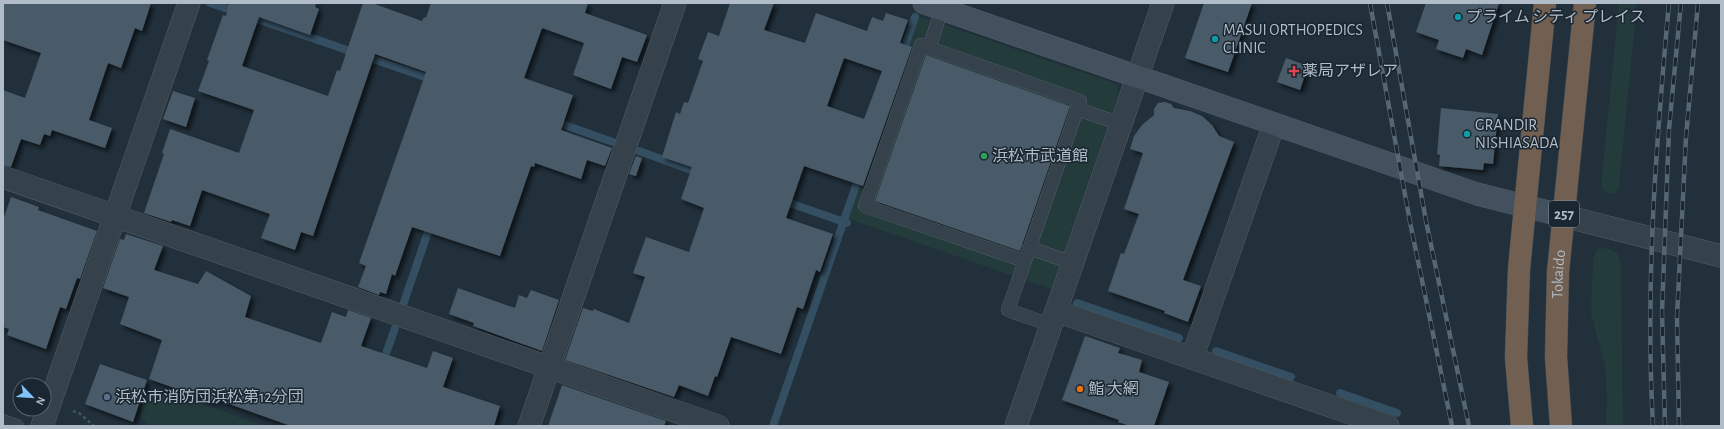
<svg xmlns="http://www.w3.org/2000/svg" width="1724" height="429" viewBox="0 0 1724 429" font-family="'Alegreya Sans','Noto Sans JP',sans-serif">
	<defs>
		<filter id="shadow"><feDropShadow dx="3.5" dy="3.5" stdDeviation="2" flood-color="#0009"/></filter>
	</defs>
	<rect width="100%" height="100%" fill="#21303b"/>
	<path fill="#233c3b" d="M1619,3H1637L1619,186L1616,193L1609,194L1603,190L1601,185Z
		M919,16L1116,84L1119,92L1051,289L849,219Z
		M1607,248L1618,254L1621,265L1623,426H1606L1607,398L1605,366L1591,314L1593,259L1598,249Z
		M155,389L161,390L265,426H149L141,417C141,406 144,396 155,389Z"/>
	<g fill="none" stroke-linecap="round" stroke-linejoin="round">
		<path stroke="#344e62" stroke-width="8" d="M210,3L237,12
			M248,16L434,80
			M902,54L915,17
			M553,121L613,142
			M639,151L700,173
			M781,200L847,223
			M404,302L431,223
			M1077,303L1179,338
			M1216,351L1291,377
			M382,365L395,328
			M1340,393L1397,413
			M773,426L860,174"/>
	</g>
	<path fill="#4a5a67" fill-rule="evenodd" filter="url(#shadow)" d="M3,3H151L142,31L135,28L121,68L108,63L89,120L112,128L105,148L52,130L50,136L44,134L40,145L21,139L11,167L3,165V90L25,98L41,53L3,40Z
		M229,3H316L315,7L319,9L310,35L259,17L242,66L328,96L337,70L340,71L363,3H372L422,21L424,17L426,18L431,3H588L585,13L647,35L637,62L622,57L611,89L573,75L584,43L542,28L524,78L573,95L561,130L612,148L605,166L587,160L581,179L535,163L534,167L531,166L500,256L412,227L395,276L392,274L386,294L380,292L379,295L358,287L366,266L359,263L426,72L375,54L313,236L301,232L295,250L261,238L270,214L202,190L190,226L172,220L171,222L144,213L164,154L162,153L170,129L239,153L254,110L198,91L209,61L207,60L223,15L226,16Z
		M730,3H774L764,30L805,43L816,13L867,31L872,17L883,21L886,13L908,20L900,43L912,47L863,186L804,166L786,218L833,234L820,272L816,270L803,309L797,307L781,354L731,337L717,377L715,376L708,396L679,385L674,397L565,360L583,308L593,311L594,309L629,323L645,277L633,273L646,237L689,252L704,208L681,199L692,167L662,157L676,112L680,114L684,102L688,103L703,61L698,59L708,32L719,36ZM844,58L882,71L864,119L827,106Z
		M1204,3H1252L1228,72L1185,58Z
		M1426,3H1499L1482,55L1466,49L1463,58L1436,49L1439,40L1416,32Z
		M926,55L1070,106L1020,251L875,201Z
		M1286,58L1308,66L1300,90L1277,82Z
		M173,91L195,98L186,127L163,119Z
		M1165,102L1171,104L1174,108L1190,111L1202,116L1212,125L1219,136L1234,142L1183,280L1201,286L1188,322L1164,313L1165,311L1108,291L1121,253L1124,254L1139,214L1124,209L1143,153L1130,149L1134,136L1142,125L1154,115V109L1158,103Z
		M1441,108L1498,114L1493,164L1484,163L1483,170L1439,166L1440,155L1437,154Z
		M636,156L642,158L636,176L629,174Z
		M11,197L39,207L38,210L97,231L80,279L77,278L66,309L60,307L46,349L7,335L9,329L3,327V220Z
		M126,234L163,246L154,270L198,284L206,271L251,296L245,317L321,343L332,312L346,317L348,310L371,318L361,346L427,368L433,351L453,358L443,387L500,406L494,426H291L215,399L214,402L149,379L162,340L120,324L129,297L103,288L120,239L124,240Z
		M458,288L515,308L519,295L527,298L531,290L559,300L542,351L473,326L474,323L449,314Z
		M1085,336L1120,348L1118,353L1142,360L1139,372L1169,382L1154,426H1130L1118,422L1119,420L1062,400Z
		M100,364L147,380L133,422L85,404Z
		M562,385L666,421L664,426H548Z"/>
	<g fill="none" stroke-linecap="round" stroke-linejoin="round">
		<g stroke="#535f69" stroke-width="14">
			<path id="lane" d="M921,45L1080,101L1025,261L865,206Z
				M929,48L942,9
				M1077,109L1121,124
				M1029,248L1073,263
				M1025,261L1008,310L1051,325
				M3,421L17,426"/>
		</g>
		<g stroke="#535f69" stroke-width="23">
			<path id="street" d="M3,177L718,426
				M1564,216L1721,256
				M1056,311L1388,426
				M1192,358L1274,124
				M42,426L189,3
				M529,426L675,3
				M1016,426L1163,3"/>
		</g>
		<g stroke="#535f69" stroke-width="23">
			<path id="secondary" d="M924,3L1477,194L1564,216"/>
		</g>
		<g stroke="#404c56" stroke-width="23">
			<g id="highway">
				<path d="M1522,426L1516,358L1519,269L1545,3"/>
				<path id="s1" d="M1561,426L1556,357L1558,272L1585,3"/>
			</g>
		</g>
		<path stroke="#415857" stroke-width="2.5" stroke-dasharray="3 3" stroke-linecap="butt" d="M73,411L79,413L94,426"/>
		<use href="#lane" stroke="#35414b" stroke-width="13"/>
		<use href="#street" stroke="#35414b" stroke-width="22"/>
		<use href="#secondary" stroke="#43515e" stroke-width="22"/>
		<use href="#highway" stroke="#716051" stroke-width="22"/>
		<g stroke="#566672" stroke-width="4.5">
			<path id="rail" d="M1370,3L1410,222L1452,426
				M1387,3L1426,221L1469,426
				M1653,426C1645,285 1656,144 1669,3
				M1665,426L1662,312L1669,129L1681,3
				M1679,426L1677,317L1686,137L1698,3"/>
		</g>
		<use href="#rail" stroke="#1a2630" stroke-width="3" stroke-dasharray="9" stroke-linecap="butt"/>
	</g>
	<g fill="#0f9aa8" stroke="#1a2630" stroke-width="1.5">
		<circle cx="1458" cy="17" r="4"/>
		<circle cx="1215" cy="39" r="4"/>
		<circle cx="1467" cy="134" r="4"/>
	</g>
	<path fill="#e0444e" stroke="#1a2630" stroke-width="1.5" d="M1292 65h4v4h4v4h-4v4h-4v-4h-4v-4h4z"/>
	<circle fill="#2e9e5b" stroke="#1a2630" stroke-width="1.5" cx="984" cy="156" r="4"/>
	<circle fill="#e8710a" stroke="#1a2630" stroke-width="1.5" cx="1080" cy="389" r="4"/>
	<circle fill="#5c6f8a" stroke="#1a2630" stroke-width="1.5" cx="107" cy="397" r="4"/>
	<g text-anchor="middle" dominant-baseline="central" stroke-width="3" stroke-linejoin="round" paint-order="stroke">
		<rect fill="#1a2630" stroke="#838f9a" stroke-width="1" x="1549" y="201" width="30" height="26" rx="3"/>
		<g font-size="15" font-weight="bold" fill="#b0bcc7">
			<text x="1564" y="214">257</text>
		</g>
		<g font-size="16" fill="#b0bcc7" stroke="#1a2630" text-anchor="start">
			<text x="1466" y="17">プライム シティ プレイス</text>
			<text x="1223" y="30">MASUI ORTHOPEDICS<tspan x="1223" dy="18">CLINIC</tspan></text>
			<text x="1302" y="71">薬局アザレア</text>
			<text x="1475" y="125">GRANDIR<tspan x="1475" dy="18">NISHIASADA</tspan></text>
			<text x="992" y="156">浜松市武道館</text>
			<text x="1088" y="389">鮨 大網</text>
			<text x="115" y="397">浜松市消防団浜松第12分団</text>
		</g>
		<g font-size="16" fill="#b0bcc7" stroke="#1a2630">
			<text stroke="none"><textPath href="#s1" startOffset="152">Tokaido</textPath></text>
		</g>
	</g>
	<rect width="1724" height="429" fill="none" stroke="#b0bcc7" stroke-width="8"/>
	<g transform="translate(32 397) rotate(115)"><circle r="19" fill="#1a2630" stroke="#56626c"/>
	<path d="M0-3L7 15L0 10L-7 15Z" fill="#81c2fb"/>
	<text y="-6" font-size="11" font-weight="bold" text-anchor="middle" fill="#b0bcc7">N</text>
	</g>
</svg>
